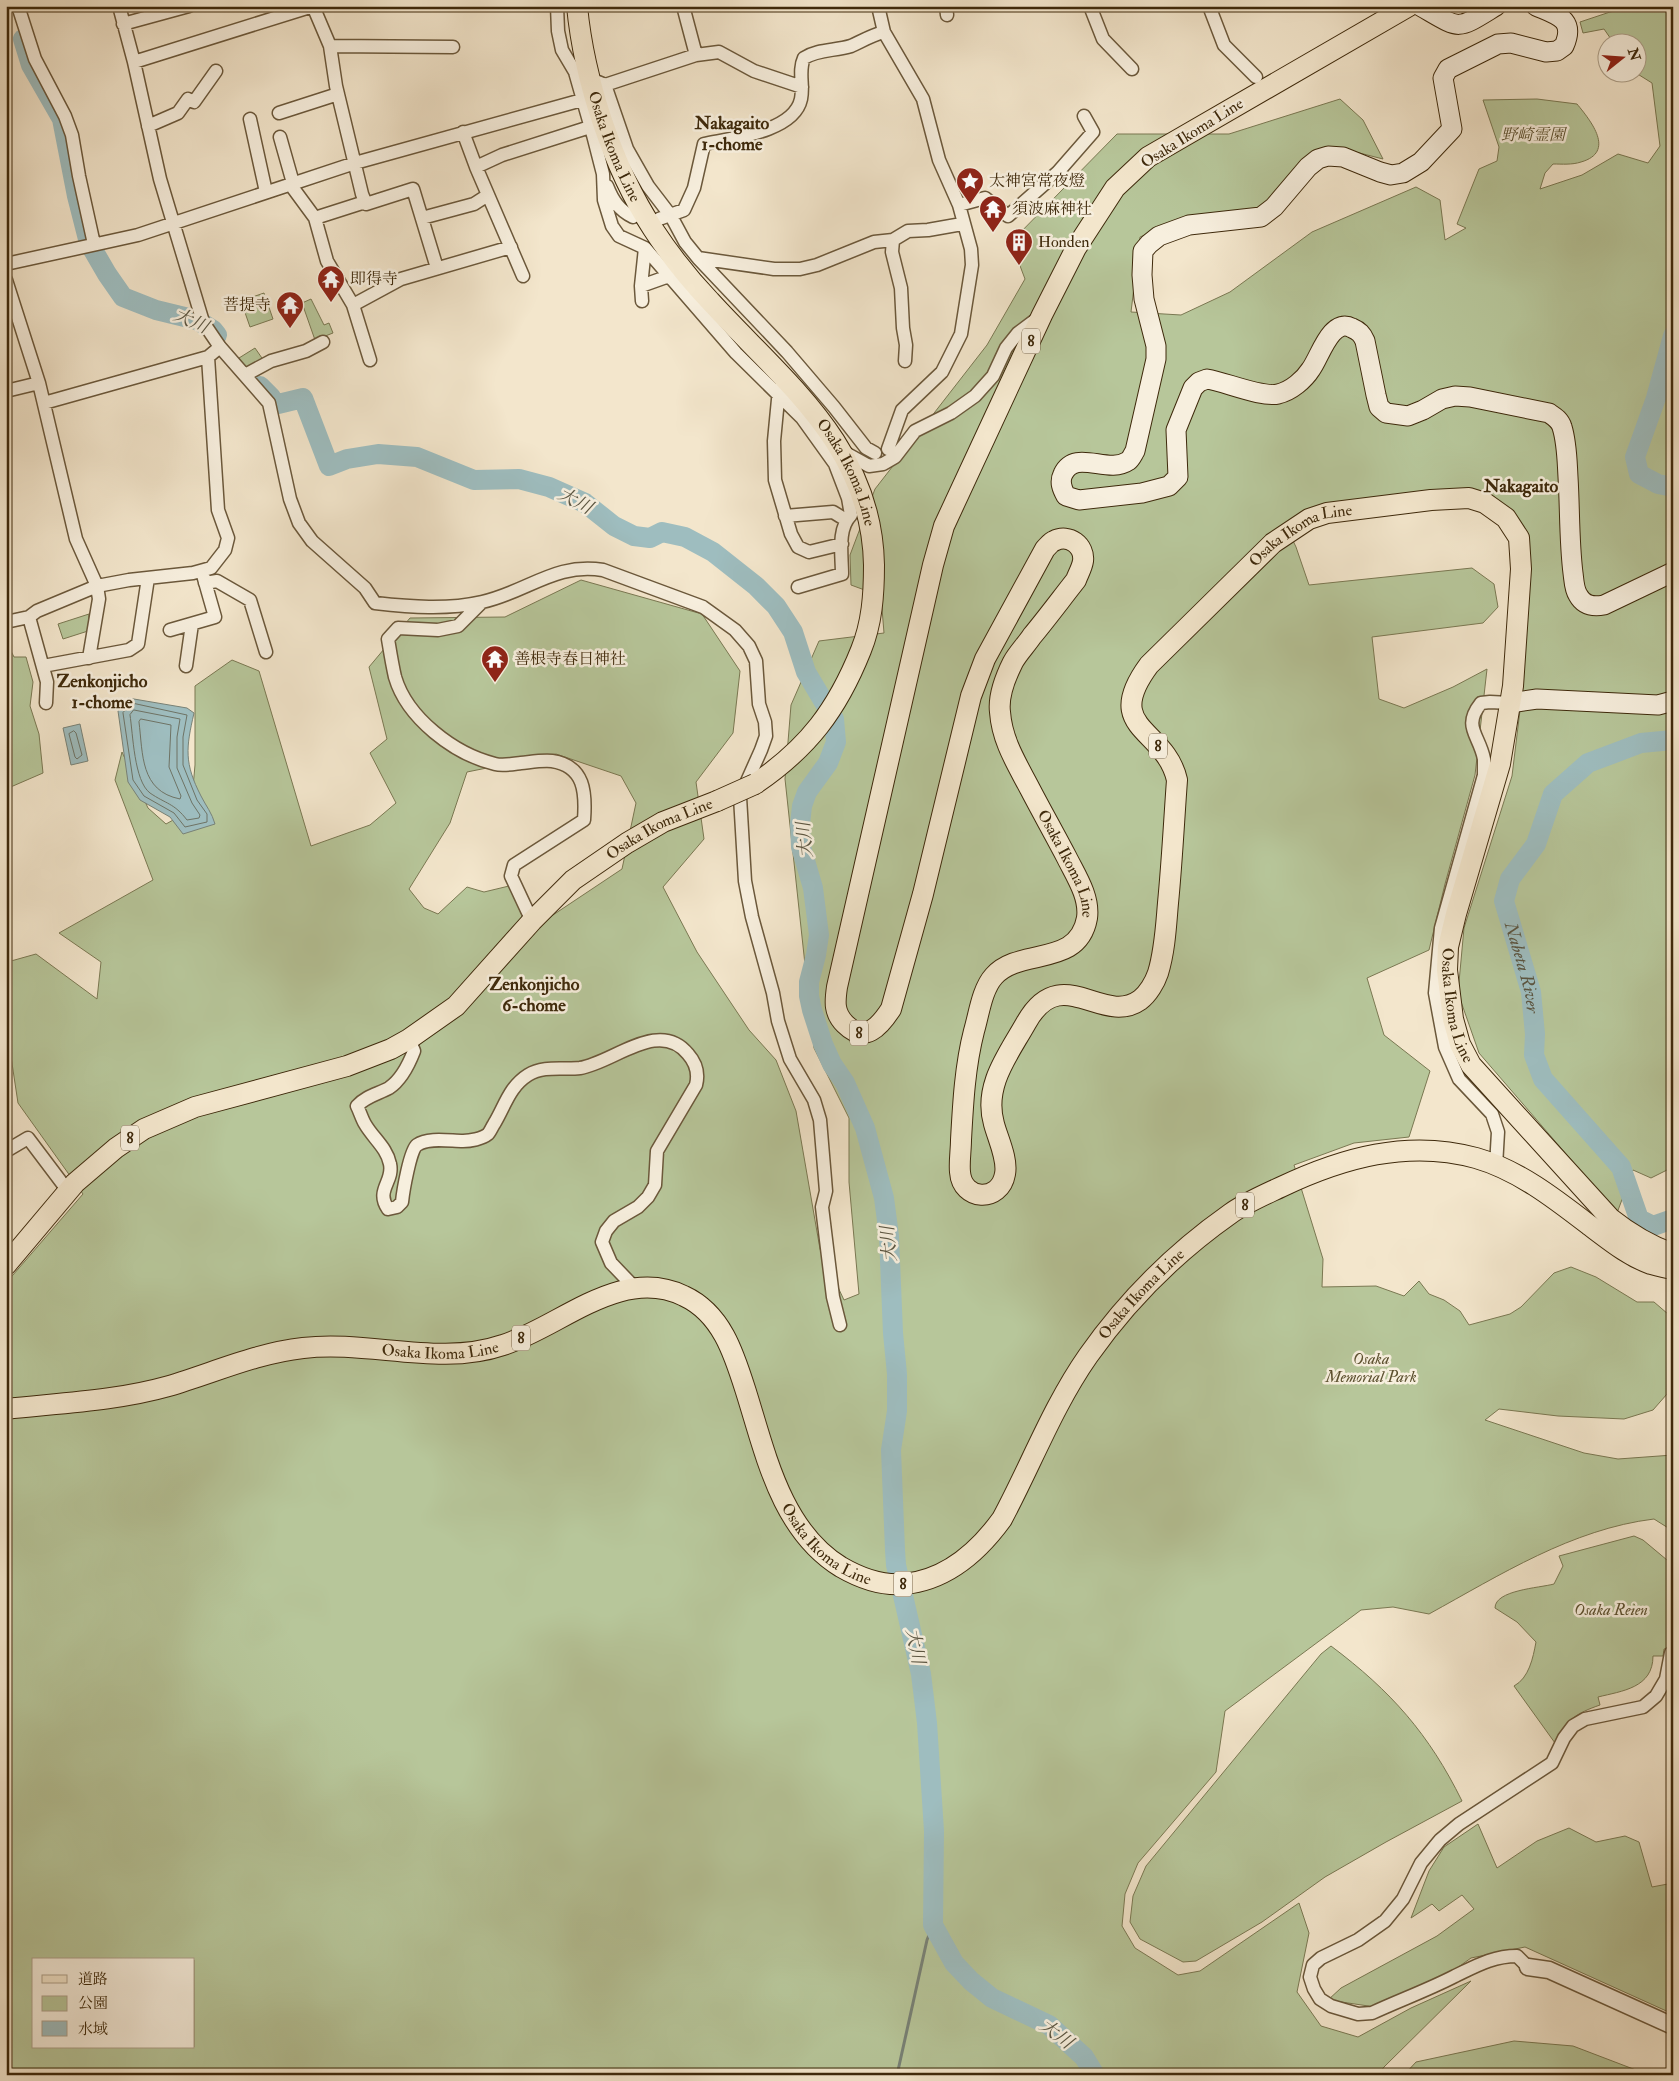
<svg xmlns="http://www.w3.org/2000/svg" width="1679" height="2081" viewBox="0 0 1679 2081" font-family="'IM FELL Double Pica','Noto Serif JP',serif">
	<rect width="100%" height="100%" fill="#f3e6cc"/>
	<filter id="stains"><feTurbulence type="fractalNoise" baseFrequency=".004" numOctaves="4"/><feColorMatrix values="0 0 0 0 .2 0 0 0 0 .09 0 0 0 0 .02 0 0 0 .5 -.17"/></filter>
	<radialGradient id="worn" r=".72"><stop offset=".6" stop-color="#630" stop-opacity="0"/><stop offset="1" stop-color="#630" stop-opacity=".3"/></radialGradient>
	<path fill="#b7c69a" stroke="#7a7852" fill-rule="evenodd" d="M1637,6H1673V1167L1651,1178L1633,1170L1617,1213L1479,1053L1458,993L1464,928L1512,776L1522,694L1524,537L1479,495L1340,505L1301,512L1285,524L1296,547L1309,585L1472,568L1494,584L1498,607L1483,623L1372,637L1379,699L1404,708L1453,687L1487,669L1475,775L1445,884L1429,950L1367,978L1384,1035L1430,1071L1409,1137L1354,1143L1294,1165L1323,1259L1322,1287L1376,1286L1404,1296L1419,1281L1429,1294L1444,1300L1460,1311L1469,1325L1510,1314L1521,1307L1554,1273L1571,1267L1596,1277L1637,1302H1654L1668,1314L1667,1394L1653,1410L1624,1419L1558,1416L1499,1409L1485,1420L1584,1453L1618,1459L1673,1455V1531L1654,1519C1572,1529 1500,1575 1429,1614L1393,1607L1361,1610L1225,1711L1216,1772L1138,1863L1125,1894L1122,1926L1135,1948L1178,1975L1200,1971L1299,1903L1309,1933L1297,1992L1321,2026L1358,2037L1411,2008L1471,1981L1384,2067L1378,2075H6V1283L83,1194L18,1103L8,1037H6V968L11,961L36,954L97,999L101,962L59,933L153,880L115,780L122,752L148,808L166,824L191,810L195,765V686L232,660L259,671L311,846L370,825L396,803L370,753L387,739L369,667L410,618L505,617L581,580L702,614L740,671L733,733L696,782L704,839L663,887L697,952L749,1030L776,1060L796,1111L820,1249L844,1300L859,1294L849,1182V1118L814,1048L785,779L791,705L819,641L884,633L881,596L851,585L850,555L875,489L987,345L1025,279L1011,242L1117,134H1229L1340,99L1363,120L1383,159L1336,147L1263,209L1162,228L1140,237L1131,312L1181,315L1230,292L1312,232L1416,187L1440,200L1445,240L1466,228L1457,224L1479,169L1497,161L1499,147L1483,100L1537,99L1577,104C1591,121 1616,152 1581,162C1572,165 1562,164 1553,164L1545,173L1540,189L1582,175L1618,154L1648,163L1660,146L1652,83L1636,73V42H1613L1604,29L1583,33L1580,22L1610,12ZM556,754L621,776L636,803L622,869L532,929L509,886L484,892L467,887L438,914L424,908L409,889L450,823L467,772ZM34,1960H194V2047H34Z
		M264,293L273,319L250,327L241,301Z
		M311,299L324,325L329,323L333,333L315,340L302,303Z
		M255,348L264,361L248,372L239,358Z
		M89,614L88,631L63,639L58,624Z
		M6,641L14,657H26L33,682L30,706L39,734L43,773L6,789Z
		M1634,1536L1643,1540L1673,1565V1647L1664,1649L1663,1656H1653C1653,1688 1622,1691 1598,1697L1600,1705C1577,1713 1565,1720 1555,1743L1514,1686C1529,1678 1533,1658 1536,1642L1517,1622L1495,1608C1495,1590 1539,1588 1554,1584L1563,1566L1559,1556Z
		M1331,1646C1391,1691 1429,1734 1462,1801L1386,1842L1325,1877L1262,1922L1196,1961L1183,1962L1140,1939L1130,1922L1133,1896L1146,1866L1321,1654Z
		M1478,1824L1497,1868L1537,1841L1569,1828L1596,1842L1625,1836L1639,1842L1652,1887L1673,1883V2014L1525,1947L1471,1958L1443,1978L1375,2007L1328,2000L1341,1988L1437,1936L1474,1909L1462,1895L1439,1911L1432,1904L1411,1918L1429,1871L1444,1847Z
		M1514,2041L1573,2046L1649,2075H1404L1416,2062Z"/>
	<path fill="#9ebdbf" stroke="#788277" d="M128,698L187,708L194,713C186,748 184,763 201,796C206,806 212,813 215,824L183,834L170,817L140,800L128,782L118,711Z
		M80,724L88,761L71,765L63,728Z"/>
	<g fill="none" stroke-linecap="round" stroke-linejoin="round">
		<path stroke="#6e7365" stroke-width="1" d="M132,703L187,715L183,737V765L197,800L207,814V822L185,827L174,813L144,796L133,780L123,713Z
			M134,710L180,719L177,737V768L192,803L200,815L199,818L187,820C174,803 166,804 150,793C134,781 133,734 130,715Z
			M141,719L171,725L169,767L181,796L180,799C140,791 143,754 139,722Z
			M74,731L76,733L82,755L77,759L75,757L69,734Z"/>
		<path stroke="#788277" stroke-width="3" d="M897,2075L927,1940L933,1925"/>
		<g stroke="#9ebdbf" stroke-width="20">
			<path d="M23,39L31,65L62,119L77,196L89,243L107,274L123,297L156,310L197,320L213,330L217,335"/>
			<path d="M1673,336L1656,398L1635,457L1639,474L1658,484L1673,487"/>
			<path d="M260,386L271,397L274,405L303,398L329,466L347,459L378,454L417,457L474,480L519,479L549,487L585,503L614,526L634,536L650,538L662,532L685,537L713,552L756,586L776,606L793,632L806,672L834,719L836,742L828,763L807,792L802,806L800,824L801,847L813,888L819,935L816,955L809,982V996L812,1010L823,1044L832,1064L845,1083L865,1128L884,1198L889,1236L893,1333L897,1374V1411L891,1450L895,1550L896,1565L921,1674L927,1723L934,1831L933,1925L954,1963L971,1981L992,1998L1049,2025L1084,2057L1095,2075"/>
			<path id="s1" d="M1673,740L1641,743L1588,763L1553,794L1536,844L1510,879L1504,901L1531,992L1535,1034L1534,1055L1543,1079L1621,1167L1639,1219L1653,1226L1673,1219"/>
		</g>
		<g stroke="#6b583b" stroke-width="15">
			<path id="minor" d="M18,6L35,59L65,116L72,135L79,176L94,244
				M119,6L134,62L160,179L203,322L220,347L269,403L290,499L299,523L312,541L365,588L375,603C411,607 447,610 482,602C527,592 556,562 603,570L703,607L735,630L749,646L756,661L759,704L765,722L766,736L761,750L740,797L745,881L752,917L773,993L778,1021L790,1059L814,1100L820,1120L826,1191L822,1207L833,1297L840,1325
				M313,6L330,46L336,86L362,194L366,204L413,189L437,268
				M557,6L558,31L562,50L575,72L593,135L603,174L604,200L612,226L619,236L645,248L736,353L802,418L835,464L848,498L851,515C837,529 842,555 842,574L798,587
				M683,6L696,55
				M878,6L884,32L923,99L939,160L959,205L971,249L972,265L961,334L942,372L902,410L888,449
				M946,6L947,15
				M1090,6L1103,39L1132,69
				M1209,6L1224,45L1256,77
				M123,24L189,6
				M330,46L453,47
				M134,62L313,6
				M598,82L605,85L696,55L719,52L754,71L802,87
				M605,85L627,149L648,186L671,216L685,242L698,258L774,269H800L817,265L874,242L893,240
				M279,113L338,94
				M250,119L266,192
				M148,126L178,113L188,99L194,102L216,71
				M463,132L476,167
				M280,137L293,183
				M290,184L315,218L327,261L353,305L370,360
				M607,186C613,201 619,210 633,217
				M959,205L985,198L1008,216L1058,172L1093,132L1084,116
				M315,218L365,202
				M422,218L474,204L488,195
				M659,219L684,210L694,188L704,144C732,138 794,132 801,99C804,85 798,71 804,58C818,49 835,51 851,46C862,41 872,35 884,32
				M698,258L787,352L834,407L866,448L875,453
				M6,264L138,235L355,163L582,100
				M523,276L476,167L502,155L590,127
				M6,280L39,383L76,539L97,586L37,611L29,617
				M641,286L669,276
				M642,301L641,286L645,248
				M353,305L401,279L511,247
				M905,361L906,345L903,328L901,288L892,252L893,240L908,231L928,230L962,224
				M245,375L271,361L306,351L323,342
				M779,389L774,441L775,480L791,534L798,547L809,552L842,544
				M6,391L39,383
				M44,403L208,357
				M842,451L869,466L883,464L895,457L915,431L951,413L975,396L993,376L1006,348L1018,333L1038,318
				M785,516L833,512L846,520
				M205,583L217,581L250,600L266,652
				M482,602L458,626L438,630L398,628L388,639C390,651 392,664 395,677C407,718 454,754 495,764C503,766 513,764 521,763C531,762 542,760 552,761C585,766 586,793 584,820L514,865L511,876L532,921
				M6,622L29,617L47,682L46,703
				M170,630L215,617L203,575
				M89,658L99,599L97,586L129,580L193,573L211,568L225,550L228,538L218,510L208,357L220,347
				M43,666L129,650L138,644L148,578
				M186,666L192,624
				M409,1039L414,1051C409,1064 401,1080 389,1088C378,1094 366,1096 357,1106C360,1112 362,1119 365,1124C373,1138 387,1148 390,1164C394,1182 375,1190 388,1209L397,1207L402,1202C403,1192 410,1150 417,1145C428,1137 450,1141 463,1141C470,1141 482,1139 488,1134C490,1132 492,1127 494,1124C505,1106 509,1087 528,1075C544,1065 563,1070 580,1068C613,1063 659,1018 688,1054C696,1063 699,1073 696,1085L657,1151L655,1185L648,1197L638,1207L614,1221L606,1231L602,1242L611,1263L635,1288
				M6,1151L28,1138L68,1191
				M1496,1166L1498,1132L1492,1114L1459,1079L1445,1047L1435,993L1441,928L1484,775C1484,770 1484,764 1484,759C1479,734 1462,727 1481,703L1490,702L1510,703
				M1528,1967L1517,1956C1493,1956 1476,1966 1455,1976C1428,1990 1400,2000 1372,2013L1358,2014L1331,2006L1320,1999L1314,1989L1310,1977L1313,1965L1321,1958L1358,1940L1385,1921L1403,1899L1421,1863L1440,1840L1459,1824L1552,1763L1564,1738L1573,1726L1585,1719L1643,1707L1656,1696L1666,1679L1671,1653H1673"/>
		</g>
		<g stroke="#6b583b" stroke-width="19">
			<path id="tertiary" d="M1528,1967L1549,1970L1673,2026"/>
		</g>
		<g stroke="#3e290b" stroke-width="21">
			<path id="secondary" d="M1420,6C1462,30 1455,31 1496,6
				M1536,6C1557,15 1576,19 1564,46L1557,51L1546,52L1511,43L1498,44L1448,69L1443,78L1452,129L1421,162L1403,173L1391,175L1380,172L1343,157L1328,156L1318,159L1308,167L1274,207L1261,217L1189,225L1159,236L1149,244L1143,251L1142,275L1144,299L1156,346V359L1135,451C1133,454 1131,459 1128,461C1108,475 1075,448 1063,474C1059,482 1062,489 1066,496L1079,500L1142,493L1169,486L1178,477L1176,430L1193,388L1199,382L1207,379C1225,382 1263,398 1278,394C1291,391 1304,380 1311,369C1320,357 1331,317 1352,328C1359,331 1362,334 1365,341L1376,395L1379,407L1386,413L1408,416L1423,410L1442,399L1455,396L1470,397L1549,413C1555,417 1560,420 1562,427C1567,443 1567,460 1568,477C1570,509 1569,541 1573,573C1574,580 1574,589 1578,595C1584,606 1593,607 1604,605L1673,572
				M1510,703L1537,699L1658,705L1673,701"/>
		</g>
		<g stroke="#3e290b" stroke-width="22">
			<g id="primary">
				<path id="s2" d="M577,6C584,80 613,168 653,229C670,255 689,279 710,301C783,381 872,446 874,565C874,595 872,623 861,650C837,710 808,748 755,784"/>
				<path id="s3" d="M1409,6L1148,157L1115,188L1076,248L1042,315L944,526L933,565L837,987C836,994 835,1001 836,1007C837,1014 841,1020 845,1024C865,1044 880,1026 891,1009L923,894L971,696L985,659L1045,549C1048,546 1051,542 1054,541C1069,533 1085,546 1083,561C1082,568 1078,574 1076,580C1061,599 1047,618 1032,636C1026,645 1018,653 1013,662C1006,676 998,696 1000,712C1002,741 1017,764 1030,789C1042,812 1055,835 1067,858C1076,876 1090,897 1087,918C1078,968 1020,947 994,976C982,989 979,1014 974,1031C965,1066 963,1103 961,1140C961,1150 959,1162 960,1172C962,1201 1000,1203 1005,1174C1008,1159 998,1139 994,1124C983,1086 1008,1055 1026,1023C1061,960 1102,1027 1140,1000C1148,994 1155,982 1158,973C1165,950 1166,926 1168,903C1172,862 1174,821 1177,780C1165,727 1101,730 1149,665L1273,543L1309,519L1327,513L1431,500L1469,498L1485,503L1506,518L1519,538L1521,569L1513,686L1500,764L1456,914L1448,947L1447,970L1453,1019L1460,1044L1471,1065L1610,1218C1630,1234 1648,1245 1673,1254"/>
				<path id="s4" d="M6,1265L75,1183L116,1148L144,1129L195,1107L347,1066L391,1049L409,1039L456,1006L532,921L573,880L627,843L663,822L717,801"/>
				<path id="s5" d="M6,1409C60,1403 116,1401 169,1386C213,1373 257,1353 303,1348C369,1340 439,1367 503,1345C560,1327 621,1265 684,1296C723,1314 735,1357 747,1395C766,1456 782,1531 841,1567C860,1578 882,1586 904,1584C947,1580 978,1552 1002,1519C1031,1465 1053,1406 1088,1356C1126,1302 1176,1252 1230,1214C1245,1203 1264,1195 1281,1187C1342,1158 1408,1139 1476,1158C1518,1170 1554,1198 1589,1225C1608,1239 1628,1256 1651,1264C1658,1266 1666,1268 1673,1269"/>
			</g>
		</g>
		<use href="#minor" stroke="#f7efde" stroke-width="12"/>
		<use href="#tertiary" stroke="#f7efde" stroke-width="16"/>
		<use href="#secondary" stroke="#f7efde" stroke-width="19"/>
		<use href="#primary" stroke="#f3e6cc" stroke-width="20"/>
		<g stroke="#3e290b" stroke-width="22" stroke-linecap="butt">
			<path id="primary-bridge" d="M717,801L755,784"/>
		</g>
		<use href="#primary-bridge" stroke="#f3e6cc" stroke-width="20"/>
	</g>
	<defs>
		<g id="sight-pin" transform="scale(1.4375)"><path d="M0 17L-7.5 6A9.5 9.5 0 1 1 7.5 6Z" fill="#8f2418" stroke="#f7efde"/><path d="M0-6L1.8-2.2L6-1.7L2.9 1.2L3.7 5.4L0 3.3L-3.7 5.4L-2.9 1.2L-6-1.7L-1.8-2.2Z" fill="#fff"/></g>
		<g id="temple-pin" transform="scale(1.4375)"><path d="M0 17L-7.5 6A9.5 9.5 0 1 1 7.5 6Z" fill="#8f2418" stroke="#f7efde"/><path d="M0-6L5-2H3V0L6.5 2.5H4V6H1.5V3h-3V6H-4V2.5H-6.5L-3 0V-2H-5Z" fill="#fff"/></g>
		<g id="building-pin" transform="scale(1.4375)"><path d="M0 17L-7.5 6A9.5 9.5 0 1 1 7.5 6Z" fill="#8f2418" stroke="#f7efde"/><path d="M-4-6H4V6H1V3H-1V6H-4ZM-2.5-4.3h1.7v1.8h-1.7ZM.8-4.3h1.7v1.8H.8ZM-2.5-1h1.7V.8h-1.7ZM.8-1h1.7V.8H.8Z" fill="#fff"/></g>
	</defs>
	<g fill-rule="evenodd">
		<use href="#sight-pin" x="970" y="181"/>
		<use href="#temple-pin" x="993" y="209"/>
		<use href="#building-pin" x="1019" y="242"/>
		<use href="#temple-pin" x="331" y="279"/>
		<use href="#temple-pin" x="290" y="305"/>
		<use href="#temple-pin" x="495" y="659"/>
	</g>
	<g text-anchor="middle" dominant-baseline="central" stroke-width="5" stroke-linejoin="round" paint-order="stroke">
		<g fill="#f7efde" stroke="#76644a" stroke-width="1">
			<rect x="1022" y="328.5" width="18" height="25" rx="4"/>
			<rect x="1149" y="733.5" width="18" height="25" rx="4"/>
			<rect x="850" y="1020.5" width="18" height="25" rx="4"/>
			<rect x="121" y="1125.5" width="18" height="25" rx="4"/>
			<rect x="1236" y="1192.5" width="18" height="25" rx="4"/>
			<rect x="512" y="1325.5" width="18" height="25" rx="4"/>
			<rect x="894" y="1571.5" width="18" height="25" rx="4"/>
		</g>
		<g font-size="15" font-weight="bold" fill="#3e290b">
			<text x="1031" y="341">8</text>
			<text x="1158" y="746">8</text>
			<text x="859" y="1033">8</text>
			<text x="130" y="1138">8</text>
			<text x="1245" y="1205">8</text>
			<text x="521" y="1338">8</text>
			<text x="903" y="1584">8</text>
		</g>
		<g font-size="16" fill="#3e290b" stroke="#f7efde">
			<text transform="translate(1192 133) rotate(-32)">Osaka Ikoma Line</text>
			<text stroke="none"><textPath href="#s2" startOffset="146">Osaka Ikoma Line</textPath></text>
			<text stroke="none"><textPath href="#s2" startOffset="551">Osaka Ikoma Line</textPath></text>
			<text stroke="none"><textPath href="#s3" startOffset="3482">Osaka Ikoma Line</textPath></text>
			<text stroke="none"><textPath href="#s4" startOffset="806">Osaka Ikoma Line</textPath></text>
			<text stroke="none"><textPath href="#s3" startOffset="2184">Osaka Ikoma Line</textPath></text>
			<text stroke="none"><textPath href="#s3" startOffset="4202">Osaka Ikoma Line</textPath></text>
			<text stroke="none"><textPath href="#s5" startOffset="1476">Osaka Ikoma Line</textPath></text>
			<text stroke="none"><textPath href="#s5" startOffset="442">Osaka Ikoma Line</textPath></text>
			<text stroke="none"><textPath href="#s5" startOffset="996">Osaka Ikoma Line</textPath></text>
		</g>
		<g font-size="16" font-style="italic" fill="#5c502f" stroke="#f7efde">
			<text x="1533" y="135">野崎霊園</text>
			<text x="1371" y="1359">Osaka<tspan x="1371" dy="18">Memorial Park</tspan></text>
			<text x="1611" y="1610">Osaka Reien</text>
		</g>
		<g font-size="16" fill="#3e290b" stroke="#f7efde" text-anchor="start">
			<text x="989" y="181">太神宮常夜燈</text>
			<text x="1012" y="209">須波麻神社</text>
			<text x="1038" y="242">Honden</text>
			<text x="350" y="279">即得寺</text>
			<text x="271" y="305" text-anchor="end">菩提寺</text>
			<text x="514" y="659">善根寺春日神社</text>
		</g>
		<g font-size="18" font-weight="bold" fill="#3e290b" stroke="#f7efde">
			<text x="732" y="123">Nakagaito<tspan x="732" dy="21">1-chome</tspan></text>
			<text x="1521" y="486">Nakagaito</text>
			<text x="102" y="681">Zenkonjicho<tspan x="102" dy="21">1-chome</tspan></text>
			<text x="534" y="984">Zenkonjicho<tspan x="534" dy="21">6-chome</tspan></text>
		</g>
		<g font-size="18" font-style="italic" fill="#5b5541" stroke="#f7efde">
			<text transform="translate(191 321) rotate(24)">大川</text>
			<text transform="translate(575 501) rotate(28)">大川</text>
			<text transform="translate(805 840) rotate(-95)">大川</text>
			<text stroke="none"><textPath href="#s1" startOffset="324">Nabeta River</textPath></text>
			<text transform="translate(889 1244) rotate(-95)">大川</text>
			<text transform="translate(915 1646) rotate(78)">大川</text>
			<text transform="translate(1056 2034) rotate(37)">大川</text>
		</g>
	</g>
	<rect width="1679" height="2081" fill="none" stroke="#f3e6cc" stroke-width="25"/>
	<rect x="8" y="8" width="1664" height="2066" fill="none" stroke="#3e290b" stroke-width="2.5"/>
	<rect x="12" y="12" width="1654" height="2056" fill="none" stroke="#3e290b"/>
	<rect x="32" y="1958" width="162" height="90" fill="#f7efde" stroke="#ada08a"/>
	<rect x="42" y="1975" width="25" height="8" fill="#f3e6cc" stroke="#ada08a"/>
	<text x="78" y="1984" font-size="15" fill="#3e290b">道路</text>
	<rect x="42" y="1996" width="25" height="15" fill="#b7c69a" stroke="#ada08a"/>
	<text x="78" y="2008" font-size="15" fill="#3e290b">公園</text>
	<rect x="42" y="2021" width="25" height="15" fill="#9ebdbf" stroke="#ada08a"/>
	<text x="78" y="2034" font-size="15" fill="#3e290b">水域</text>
	<g transform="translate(1622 58) rotate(73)"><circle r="24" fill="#f7efde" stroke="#ada08a"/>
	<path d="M0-4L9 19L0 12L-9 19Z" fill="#8f2418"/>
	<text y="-8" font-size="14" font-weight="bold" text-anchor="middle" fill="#3e290b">N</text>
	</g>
	<rect width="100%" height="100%" filter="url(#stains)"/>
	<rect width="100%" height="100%" fill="url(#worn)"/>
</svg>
